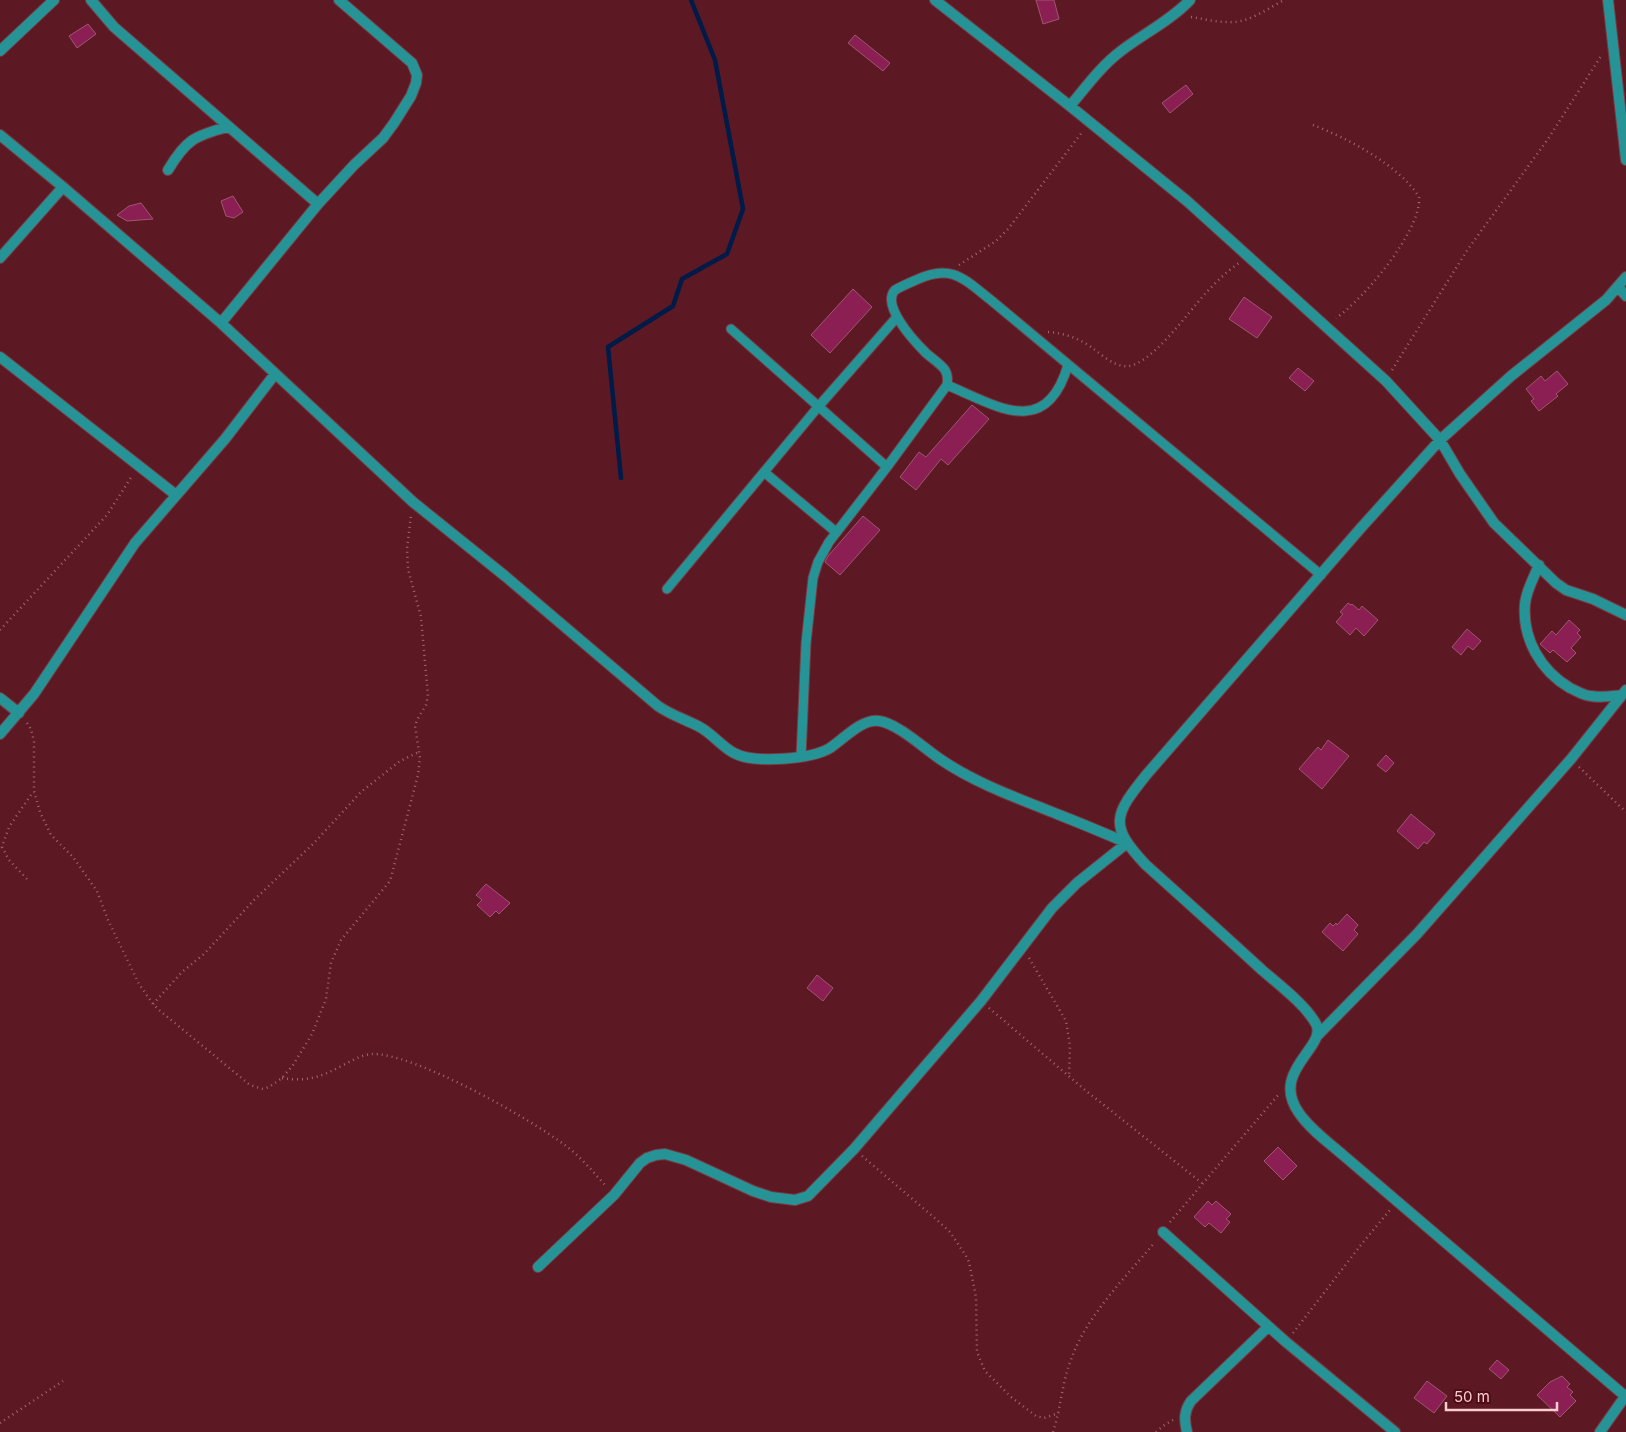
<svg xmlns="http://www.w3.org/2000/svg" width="1626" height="1432" viewBox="0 0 1626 1432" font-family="Inter,sans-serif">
	<rect width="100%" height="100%" fill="#5c1923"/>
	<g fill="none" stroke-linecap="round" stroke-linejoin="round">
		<path stroke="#001b47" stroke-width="4.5" d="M621,478L608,347L673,306L682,279L727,254L743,209L715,60L691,0"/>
	</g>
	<path fill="#8b1e52" stroke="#9d5771" d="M1036,0H1054L1059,19L1043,24Z
		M88,24L96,34L77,48L69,36Z
		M855,35L890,63L883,71L848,43Z
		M1186,85L1193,94L1170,113L1162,103Z
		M233,196L243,212L234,218L226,216L221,201Z
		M141,203L153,219L127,221L117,215L129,206Z
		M853,289L872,307L830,353L811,335Z
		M1244,297L1272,317L1257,338L1229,319Z
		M1298,368L1314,381L1305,391L1289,378Z
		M1557,371L1568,384L1556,394L1558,396L1539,411L1531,401L1534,399L1526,389L1541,376L1545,381Z
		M972,405L989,419L948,465L941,459L916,490L900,477L919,452L926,457Z
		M863,516L880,530L840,575L825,562L828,556Z
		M1348,603L1351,605L1352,604L1359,610L1362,606L1378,620L1364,636L1356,628L1350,635L1336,622L1343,614L1340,612Z
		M1569,620L1580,630L1577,633L1581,637L1571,648L1576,653L1567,662L1553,650L1550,653L1540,644L1552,631L1556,635Z
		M1467,629L1481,641L1473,650L1468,646L1461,655L1452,647Z
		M1328,740L1349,756L1322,789L1299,769L1318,747L1321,750Z
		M1386,755L1394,763L1386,772L1377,765Z
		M1411,814L1435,834L1427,844L1424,842L1418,849L1397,831Z
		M486,884L510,903L499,914L496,911L490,917L477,905L482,900L476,895Z
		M1347,914L1358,925L1354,930L1358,934L1343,951L1322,932L1330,923L1333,926L1336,923L1337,925Z
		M817,975L833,988L823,1001L807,988Z
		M1278,1147L1297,1166L1283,1180L1264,1161Z
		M1208,1201L1212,1205L1216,1201L1231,1214L1226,1219L1230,1222L1221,1233L1209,1223L1205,1227L1194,1217Z
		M1497,1360L1509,1370L1501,1379L1489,1369Z
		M1562,1376L1570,1384L1567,1387L1573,1392L1570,1395L1576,1401L1560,1417L1537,1395L1550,1382Z
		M1427,1381L1447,1396L1434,1413L1414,1398Z"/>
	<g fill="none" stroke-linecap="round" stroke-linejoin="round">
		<g stroke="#783a42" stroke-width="11">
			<path id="lane" d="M731,329L887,467
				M947,385C997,406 1046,440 1068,365
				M764,472L836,532
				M667,589L818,407L897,317
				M801,757L806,643L813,578L818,562L829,542L887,467L947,385C948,379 948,375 945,370C940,363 931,358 925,352C913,340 881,305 895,290C902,286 909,283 916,280C952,263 964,279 992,301L1321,575"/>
		</g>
		<g stroke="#783a42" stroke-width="12">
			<path id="street" d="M91,0L114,27L318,204
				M935,0L1070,106L1187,201L1386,381L1440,440L1460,474L1494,523L1556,583L1566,590L1593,599L1626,615
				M1608,0L1626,160
				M0,51L54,0
				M1070,106C1086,87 1101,66 1121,51C1143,34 1170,21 1190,0
				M0,135L63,187L221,323L413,502L505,576L658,706C671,715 684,719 698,726C712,733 721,746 734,753C754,764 812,759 830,748C845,738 861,719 879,721C897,723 925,749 940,759C975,783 1017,798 1057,814C1080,823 1104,833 1127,843L1077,883L1052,908L981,1001L854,1149L808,1196L795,1200L771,1197L753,1191L686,1160L665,1154L656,1155L647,1158L640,1163L614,1195L538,1267
				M168,170C186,140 194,136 227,127
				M0,258L63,187
				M1618,287L1626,296
				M221,323L318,204L354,165L383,138L394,123L411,96L416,83L417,75L412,63L339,0
				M0,357L176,495
				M1539,565C1534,577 1526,591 1525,604C1522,639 1541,671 1570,688C1577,691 1584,696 1591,696C1601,698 1612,696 1622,695
				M0,698L19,713
				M0,734L34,694L135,543L225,439L275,374
				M1317,1036L1417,934L1571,759L1626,690
				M1163,1232L1286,1342L1395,1432
				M1625,1396L1343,1155C1328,1142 1310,1129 1299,1113C1269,1071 1328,1047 1316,1024C1306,1005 1278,984 1262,970C1224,935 1185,900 1146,865C1108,825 1114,815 1147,774L1360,529L1440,440L1511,376L1606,300L1626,277
				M1187,1432C1184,1420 1184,1411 1191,1401L1268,1327
				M1600,1432L1626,1395"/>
		</g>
		<path stroke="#a1686e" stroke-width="2.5" stroke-dasharray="1 4" stroke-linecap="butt" d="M1191,17C1205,19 1219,23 1234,22C1251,21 1269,8 1284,0
			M1313,125C1347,138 1399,165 1419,197C1422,230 1363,300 1336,318
			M959,265L996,241L1008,229L1083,131
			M1048,332C1064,333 1078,338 1091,347C1101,354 1112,365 1124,366C1148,370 1189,311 1205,294C1215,283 1226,272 1239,263
			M1392,370L1468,249L1548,139L1601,56
			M0,630L107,515L132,476
			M27,723L31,729L34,742V791L40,812L51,835L73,857L97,891L108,920L139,984L153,1004L159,1010L250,1085L263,1089L269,1087L282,1078L293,1065L312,1034L326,999L331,963L341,940L390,881L418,775L420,758L415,726L417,720L426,705L428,696L421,617L408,569L407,549L411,515
			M1579,767L1626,812
			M27,879L9,860L2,847L9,827L33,792
			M1029,958L1066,1021L1070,1046L1069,1076
			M153,1004L182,972L204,954L254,900L313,844L361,792L400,761L419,752
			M989,1008L1085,1090L1202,1183
			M282,1078C306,1082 322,1077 343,1065C352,1061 361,1055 371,1054C413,1052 531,1119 566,1146C581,1157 593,1172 606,1186
			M862,1156L937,1220L950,1232L966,1256L969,1262L976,1297L977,1352L985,1371L1011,1397L1036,1416L1044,1418L1059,1413
			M1170,1222L1279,1094
			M1293,1333L1364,1241L1390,1210
			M0,1423L63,1381
			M1053,1432C1061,1408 1062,1381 1072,1357C1088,1314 1126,1277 1155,1242
			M1156,1432L1163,1426L1173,1420"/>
		<use href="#lane" stroke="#269496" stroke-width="9"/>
		<use href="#street" stroke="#269496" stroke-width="10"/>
	</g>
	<path d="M1446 1402v8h111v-8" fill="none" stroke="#facecf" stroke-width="2.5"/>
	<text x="1454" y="1402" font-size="15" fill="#facecf" stroke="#500d19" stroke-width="4" paint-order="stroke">50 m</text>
</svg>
